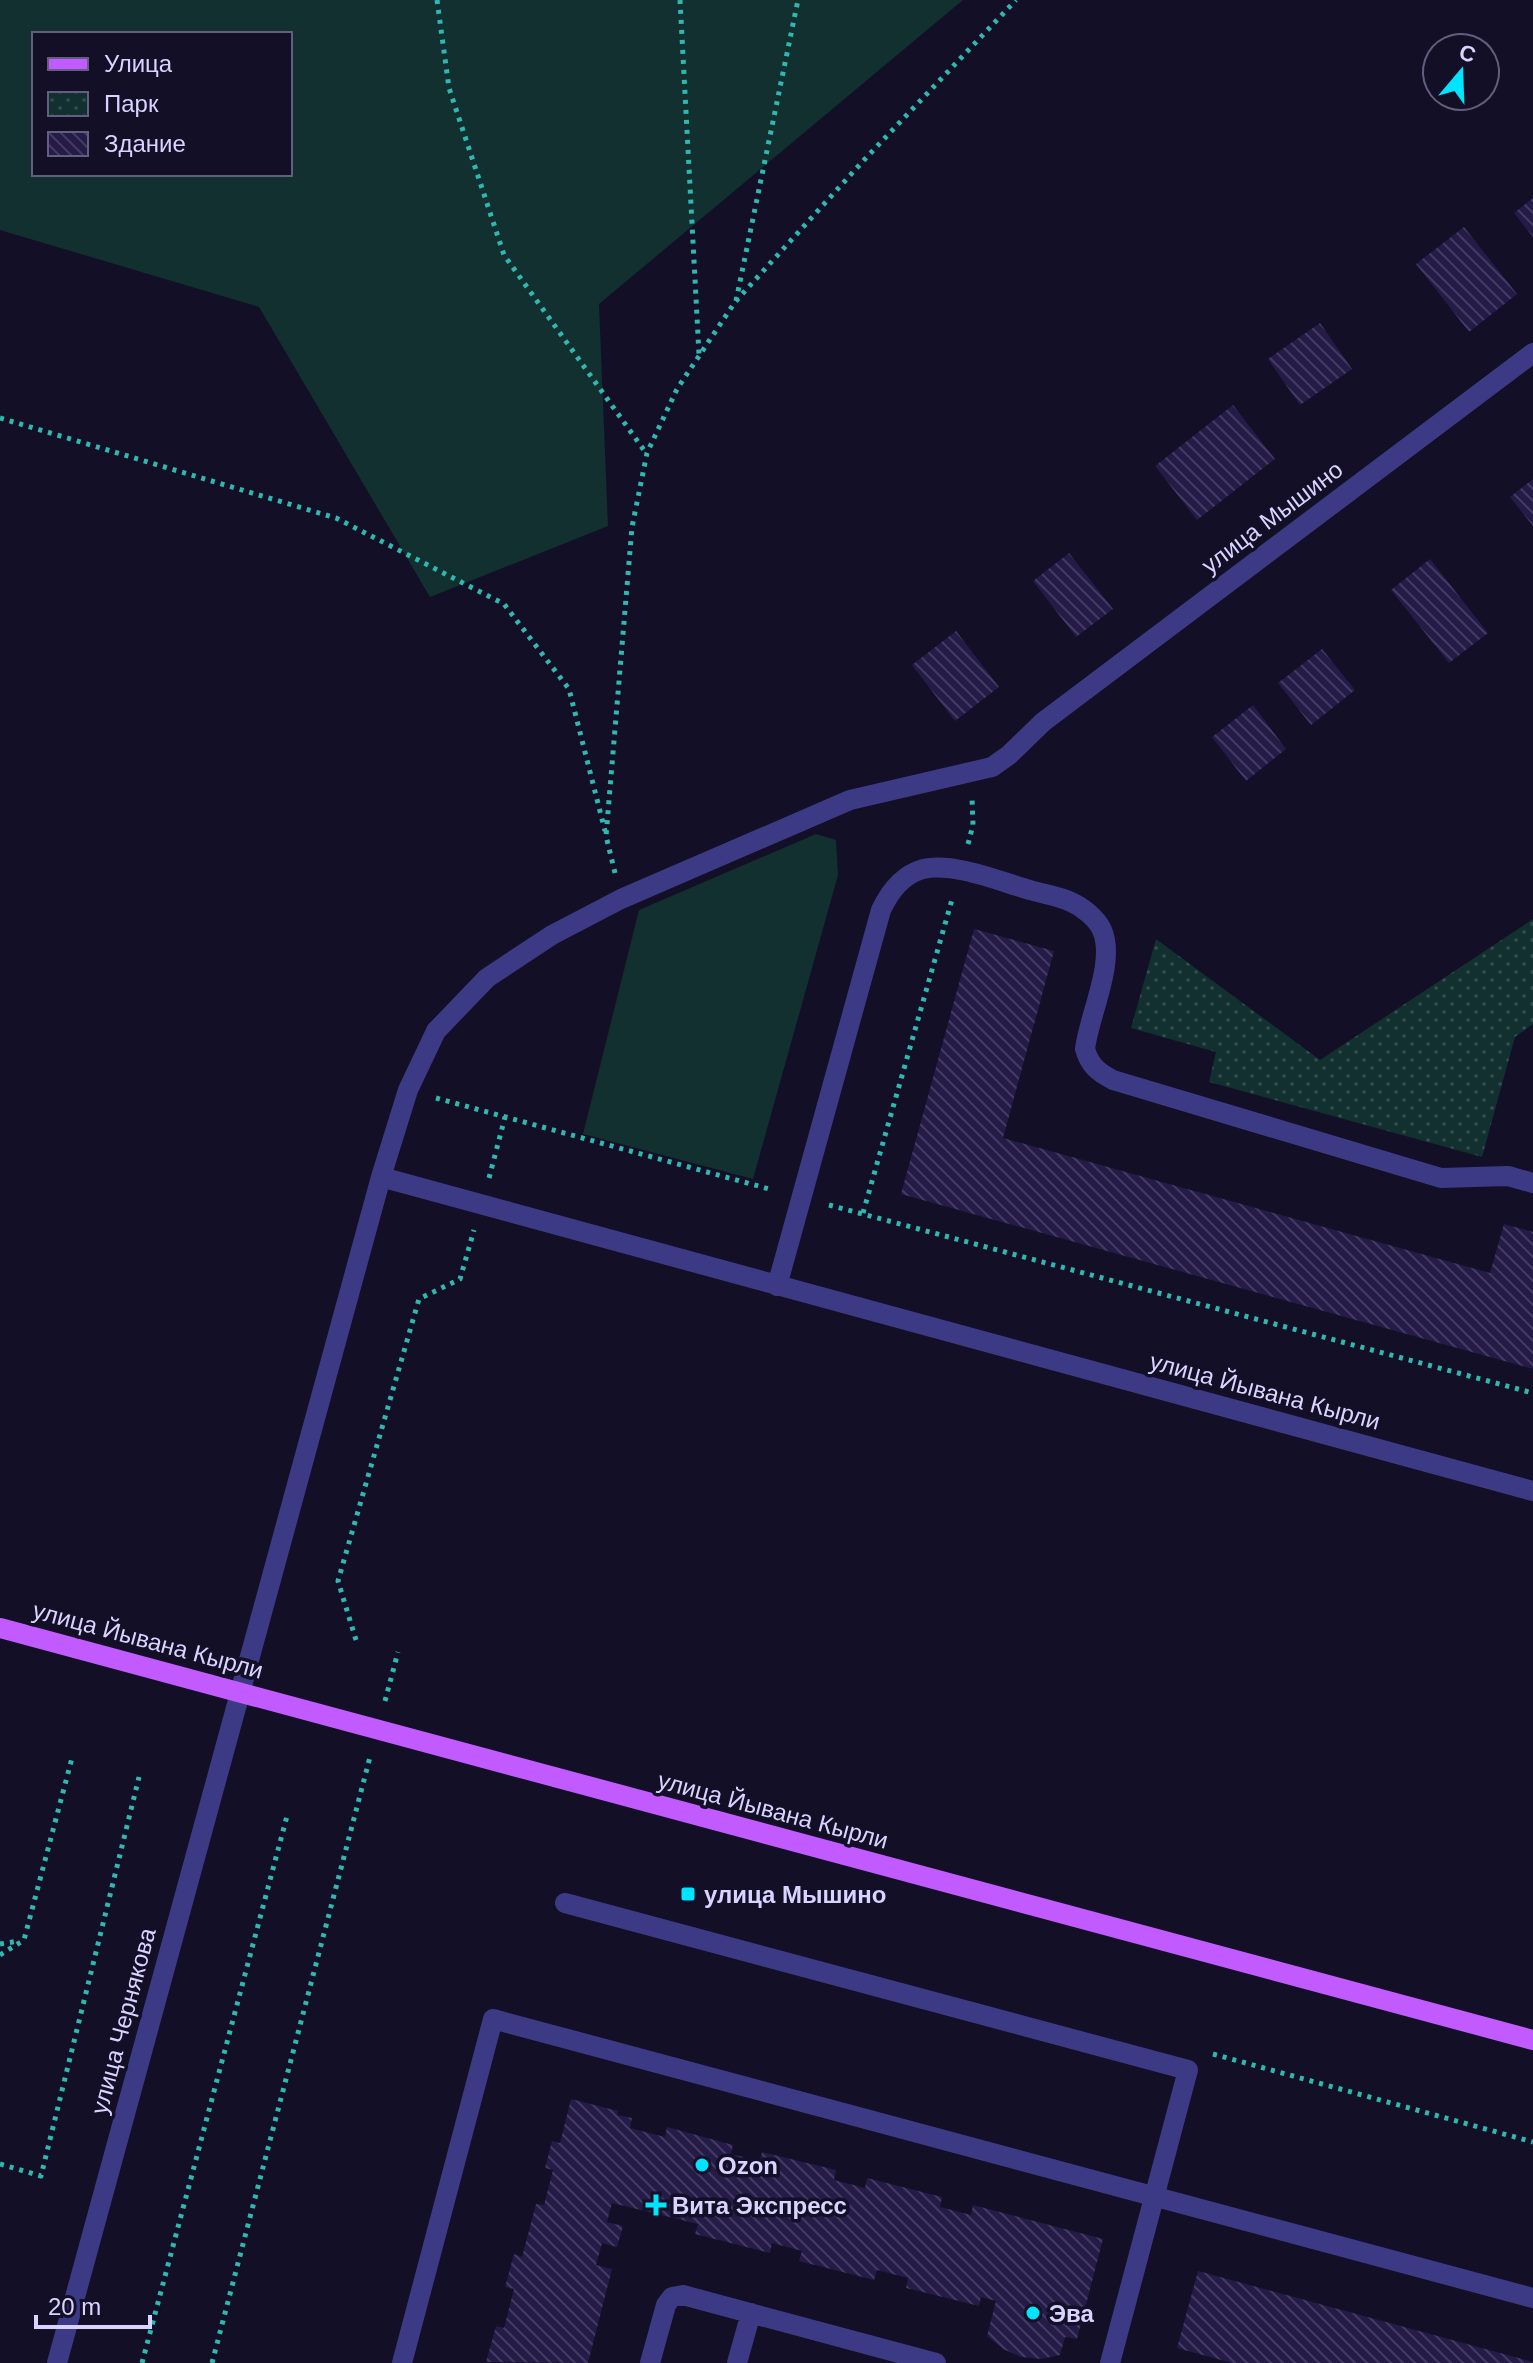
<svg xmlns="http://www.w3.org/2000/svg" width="1533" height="2363" viewBox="0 0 1533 2363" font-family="Arial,sans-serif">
	<defs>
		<pattern id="park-dots" width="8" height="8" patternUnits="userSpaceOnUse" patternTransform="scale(2)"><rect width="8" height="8" fill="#12302f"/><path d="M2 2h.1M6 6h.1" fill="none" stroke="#344d4e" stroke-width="1.8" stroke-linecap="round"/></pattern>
		<pattern id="building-back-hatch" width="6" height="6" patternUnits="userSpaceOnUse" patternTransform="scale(2)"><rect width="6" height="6" fill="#241b47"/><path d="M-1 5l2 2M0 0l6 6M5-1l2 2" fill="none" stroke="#433b63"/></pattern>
	</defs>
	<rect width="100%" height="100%" fill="#130f26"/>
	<path fill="#12302f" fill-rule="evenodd" d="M0,0H963L599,304L608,526L430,597L259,307L0,230ZM34,34H290V174H34Z
		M816,834L836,840L838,875L753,1179L583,1134L639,910Z"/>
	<path fill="url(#park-dots)" d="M1533,919V1024L1515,1037L1482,1157L1209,1082L1216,1052L1131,1028L1156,939L1320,1060Z"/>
	<path fill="url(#building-back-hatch)" d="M1533,198V237L1514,213Z
		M1464,227L1517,294L1469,332L1416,264Z
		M1320,323L1352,369L1300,405L1268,359Z
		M1233,405L1275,459L1197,520L1155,466Z
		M1533,479V526L1510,497Z
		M1069,553L1113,609L1076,637L1033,581Z
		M1430,559L1488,633L1449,663L1391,590Z
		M956,631L999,687L955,721L912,665Z
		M1322,649L1355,690L1311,725L1278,683Z
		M1253,705L1286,749L1246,781L1212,737Z
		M974,929L1054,951L1003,1138L1490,1273L1504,1224L1533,1232V1369L901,1194Z
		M571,2099L618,2111L617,2115L632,2118L630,2128L665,2137L667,2127L733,2145L731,2154L760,2161L762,2152L836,2170L834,2180L865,2188L867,2178L942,2197L940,2207L971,2215L973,2205L1103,2239L1077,2339L1065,2337L1060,2355L1041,2359L1021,2357L1003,2349L987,2336L996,2301L981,2297L979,2306L906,2288L908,2278L877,2270L874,2280L799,2261L802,2251L772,2243L770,2253L695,2234L698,2224L612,2203L607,2222L623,2226L617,2247L602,2243L596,2265L612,2269L588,2363L486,2362L496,2326L504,2328L514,2289L505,2287L514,2254L522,2257L536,2204L544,2205L553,2170L545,2168L552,2141L560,2143Z
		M1198,2271L1533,2362V2363H1232L1177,2348Z"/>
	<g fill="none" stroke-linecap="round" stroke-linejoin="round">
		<path stroke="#2fb8b0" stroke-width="5" stroke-dasharray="4 6" stroke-linecap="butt" d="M437,0L449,88L504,255L646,453
			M680,0L699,354
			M736,301L798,0
			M0,418L336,518L504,604L569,689L605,831
			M968,844L973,825L972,798
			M615,873L606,836L632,527L647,453L677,389L735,302L864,160L1016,0
			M436,1098L773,1190
			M489,1178L505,1117
			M829,1205L1533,1393
			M863,1213L953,896
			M356,1640L338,1581L419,1299L460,1279L474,1230
			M385,1701L398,1652
			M0,1944L19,1941
			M0,1955L24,1940L72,1758
			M1213,2054L1533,2142
			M0,2164L41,2176L139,1777
			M142,2363L287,1816
			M212,2363L370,1757"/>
		<path stroke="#3d3a85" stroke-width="20" d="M381,1177L1533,1491
			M777,1286L881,910C890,891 902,875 923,869C954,862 1001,882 1030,890C1043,894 1059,896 1071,902C1083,907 1097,919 1102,930C1116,962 1089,1015 1085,1049C1090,1066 1098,1072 1113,1080L1441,1178L1508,1176L1533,1183
			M565,1903L1188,2070L1110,2363
			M57,2363L381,1177L408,1090L436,1031L487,978L552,935L621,899L850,800L992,767L1009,755L1043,722L1533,353
			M402,2363L493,2019L1533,2298
			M650,2363L666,2305L672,2297L683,2295L936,2363
			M737,2363L751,2313"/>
		<path stroke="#c25bff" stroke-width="20" d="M0,1628L1533,2040"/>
	</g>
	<g fill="#00e5ff" stroke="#130f26" stroke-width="3">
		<rect x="680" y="1886" width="16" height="16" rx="4"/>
		<circle cx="702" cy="2165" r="8"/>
		<path d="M652 2193h8v8h8v8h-8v8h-8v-8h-8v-8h8z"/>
		<circle cx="1033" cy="2313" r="8"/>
	</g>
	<g text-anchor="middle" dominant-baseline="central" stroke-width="7" stroke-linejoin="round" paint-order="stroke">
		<g font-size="24" fill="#d9d4ff" stroke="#130f26">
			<text transform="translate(1272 517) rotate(-37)">улица Мышино</text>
			<text transform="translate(1265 1391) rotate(15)">улица Йывана Кырли</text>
			<text transform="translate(148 1640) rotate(15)">улица Йывана Кырли</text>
			<text transform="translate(773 1810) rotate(15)">улица Йывана Кырли</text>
			<text transform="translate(123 2021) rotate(-75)">улица Чернякова</text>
		</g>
		<g font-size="24" font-weight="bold" fill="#d9d4ff" stroke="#130f26" text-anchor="start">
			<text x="704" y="1894">улица Мышино</text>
			<text x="718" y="2165">Ozon</text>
			<text x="672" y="2205">Вита Экспресс</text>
			<text x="1049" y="2313">Эва</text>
		</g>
	</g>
	<rect x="32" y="32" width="260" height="144" fill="#130f26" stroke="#625e7d" stroke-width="2"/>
	<rect x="48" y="58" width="40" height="12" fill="#c25bff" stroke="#625e7d" stroke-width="2"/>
	<text x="104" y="72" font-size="24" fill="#d9d4ff">Улица</text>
	<rect x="48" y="92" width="40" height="24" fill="url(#park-dots)" stroke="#625e7d" stroke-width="2"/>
	<text x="104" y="112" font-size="24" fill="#d9d4ff">Парк</text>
	<rect x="48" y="132" width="40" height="24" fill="url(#building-back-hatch)" stroke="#625e7d" stroke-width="2"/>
	<text x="104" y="152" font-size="24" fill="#d9d4ff">Здание</text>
	<g transform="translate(1461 72) rotate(19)"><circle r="38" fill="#130f26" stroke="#625e7d" stroke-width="2"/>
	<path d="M0-6L14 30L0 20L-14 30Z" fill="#00e5ff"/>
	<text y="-12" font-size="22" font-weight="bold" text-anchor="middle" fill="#d9d4ff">С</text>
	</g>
	<path d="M36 2315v12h114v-12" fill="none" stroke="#d9d4ff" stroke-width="4"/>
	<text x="48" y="2315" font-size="24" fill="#d9d4ff" stroke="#130f26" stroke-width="6" paint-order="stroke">20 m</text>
</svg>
